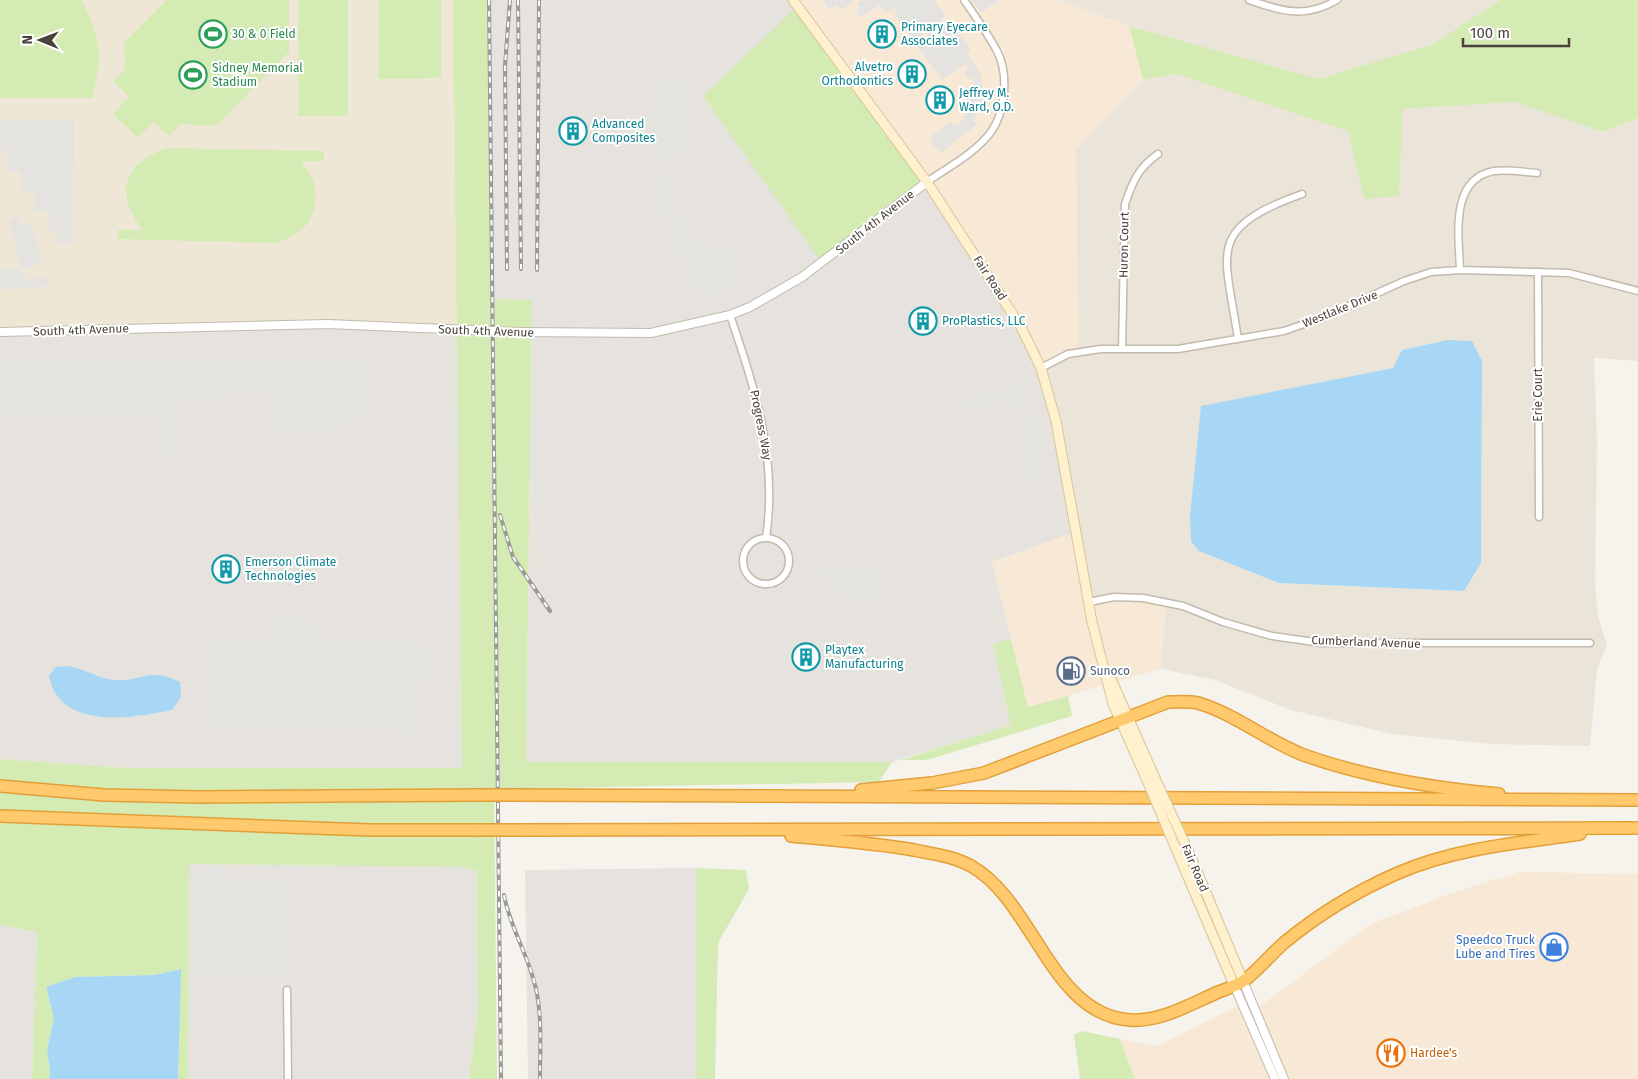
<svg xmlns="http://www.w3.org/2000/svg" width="1638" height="1079" viewBox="0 0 1638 1079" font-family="'Fira Sans',sans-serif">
	<rect width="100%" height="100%" fill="#f6f3ec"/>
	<path fill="#eae4d9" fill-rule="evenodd" d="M1057,0H1500L1433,44L1318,79L1129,26Z
		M1176,74L1348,131L1364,199L1399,195L1403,109L1514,102L1603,132L1638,118V361L1594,358L1597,442L1595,582L1598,617L1607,645L1597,669L1590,746L1491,744L1392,734L1291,710L1215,680L1161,669L1166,602H1089L1041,368L1078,353L1076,149L1143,80ZM1472,341L1482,361L1481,563L1464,591L1279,583L1263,576L1190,515L1202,406L1393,368L1402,350Z"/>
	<path fill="#f8e9d7" d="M793,0H1057L1129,26L1143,80L1076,149L1078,353L1041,368Z
		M1075,532L1089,602L1114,597L1166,602L1161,669L1028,707L992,562Z
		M1519,872L1638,874V1079H1135L1120,1039L1157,1046L1251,999L1256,1009L1371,924L1449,894Z"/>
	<path fill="#e6e2dd" d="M489,0H793L927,182L1041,368L1075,532L992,562L1011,639L993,645L1012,725L892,762H526L532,300L493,299Z
		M328,324L458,330L462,768H127L0,759V332Z
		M189,864L463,867L477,871L478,1010L469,1079H188Z
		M696,868V1079H528L525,870Z
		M0,925L37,932L32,1079H0Z"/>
	<path fill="#efe7d5" d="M0,0H453L458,330L328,324L0,332Z"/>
	<path fill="#d4ebb4" d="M0,0H81C102,35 102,59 92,98H0Z
		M167,0H289V52L216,126L181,124L169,136L154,122L138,138L113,114L129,97L113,81L125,69L124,43Z
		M298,0H348V116H298Z
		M378,0H441V78L378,79Z
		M453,0H489L493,299L532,300L526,762H892L879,782L494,789L497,1079H469L478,1010L477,871L462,867L189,864L188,1079H178L180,969L154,975L75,977L46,987L54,1018L47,1050L50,1071L49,1079H32L37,932L0,925V759L127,768H462Z
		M1500,0H1638V118L1603,132L1514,102L1403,109L1399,196L1364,199L1348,131L1176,74L1143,80L1129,26L1318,79L1433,44Z
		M798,6L927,182L822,263L703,96Z
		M167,148L324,151V161H301C307,170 314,178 315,189C320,218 299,239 272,243L118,239V230H143C114,193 123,164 167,148Z
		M1011,639L1028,707L1068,696L1072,716L927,760H901L1011,725L993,644Z
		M696,868L746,870L749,889L718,943L715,1079H696Z
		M1082,1031L1120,1039L1135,1079H1080L1074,1035Z"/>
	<path fill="#e5e3e0" d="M823,0H856L841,10L837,5L830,10Z
		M862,0H934L945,15L941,20L950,31L955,29L971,49L967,53L981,74L983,91L989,92L983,113L978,111L973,120L977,124L941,153L931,143L933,142L930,137L950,122L954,126L961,122L971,105L966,101L969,90H974V78L969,80L964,73L968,69L965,64L942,80L916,44L937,28L936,25L914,40L894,14L898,11L896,8L891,12L885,11L879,5L861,18L856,12L860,9L857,4Z
		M972,0H999L981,13Z
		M690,79V85L697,84V141L660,167L685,202L679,211L706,246L721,235L749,272L737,280L741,289L699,306L652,201L649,81Z
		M0,119L74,120L72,243H57V232H49V212L35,211V192L21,191V172H7L8,151H0Z
		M20,217L22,225L31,223L42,263L21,270L25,280L47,277V286L24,289H0V269L21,270L9,219Z
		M365,356V421H346V438H269V397H216L215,404L177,405V460H152V418L0,419V358Z
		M1021,378L1029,380L1047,474L1042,475L1049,533L1041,537L1032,535L1028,512L1040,509L1036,485L1026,478L1019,480L1011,431L1018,425L1008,400L965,417L958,399L1000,381L1005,392Z
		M809,566H885V606L860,605L806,571Z
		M269,614L307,615V622H325V640L429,642L427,735L204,731L205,639L268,640Z
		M193,867L228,868V876H291L292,978H194Z"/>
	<path fill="#a7d7f4" d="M1448,340L1472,341L1482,361L1481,563L1464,591L1279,583L1199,551L1191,541L1190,515L1201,406L1393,368L1402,350Z
		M66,666C84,668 93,676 108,679C139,685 148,665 180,682L181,697L172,710C132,718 60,731 49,676L56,667Z
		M181,969L178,1079H49L50,1071L47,1050L54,1018L46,987L75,977L154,975Z"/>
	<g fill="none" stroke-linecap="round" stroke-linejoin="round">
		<g stroke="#c2baad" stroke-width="9">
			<path id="minor" d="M1249,0C1282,11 1305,19 1337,0
				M927,182C947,168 970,156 986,138C1005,118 1010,76 997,51C988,34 975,16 964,0
				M1460,270C1459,237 1449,179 1494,171C1508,169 1523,172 1537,173
				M1538,272L1539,517
				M730,315C755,389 778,459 766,538
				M1238,339C1225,251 1205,229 1302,194
				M1122,349L1125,204C1133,181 1138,168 1158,154
				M1041,368L1068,354L1101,349H1178L1284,331L1327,316L1404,281L1431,272L1460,270L1569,273L1638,291
				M743 561a23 23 0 1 1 46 0a23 23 0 1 1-46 0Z
				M1089,602L1114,597L1143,598L1183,606L1223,622L1272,636L1322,643H1590
				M287,990L288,1079"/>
		</g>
		<g stroke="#c2baad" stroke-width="10">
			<path id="tertiary" d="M0,332L328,324L469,330
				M519,332L651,333L730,315L750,307L802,277L927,182
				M1243,981L1284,1079
				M1234,985L1275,1079"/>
		</g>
		<g stroke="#d7c59a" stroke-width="11">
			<path id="secondary" d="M793,0L927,182L1021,327L1041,368L1056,421L1092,622L1113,704L1146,778
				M1112,681L1155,778
				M1179,856L1234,985
				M1191,857L1243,981"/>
		</g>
		<g stroke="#e49f38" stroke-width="14">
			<path id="motorway" d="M0,786L104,795L199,797L477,795
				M861,790L932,783L984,773L1168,702C1178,702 1189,701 1198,703C1235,714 1266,740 1301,754C1364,777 1432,788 1499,794
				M517,795L1638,800
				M0,816L369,830H478
				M521,830L1638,828
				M791,836C832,840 873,843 914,850C933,854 953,856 971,866C1034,901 1051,1015 1130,1020C1160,1022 1189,1005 1216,993C1225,989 1237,986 1245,980C1259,969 1271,954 1285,942C1318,915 1359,890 1398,873C1455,848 1519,843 1580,834"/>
		</g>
		<use href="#minor" stroke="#fff" stroke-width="6"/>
		<use href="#tertiary" stroke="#fff" stroke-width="8"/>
		<use href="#secondary" stroke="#fff1cd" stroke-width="9"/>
		<use href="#motorway" stroke="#ffca6e" stroke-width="11"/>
		<g stroke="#9a9a9a" stroke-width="4">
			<path id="rail" d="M489,0L501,1079
				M518,0L521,269
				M507,269L505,66L510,0
				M537,270L539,0
				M500,515L513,557L550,611
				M504,895C510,929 531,959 537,994C542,1021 540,1051 540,1079"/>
		</g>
		<use href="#rail" stroke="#fff" stroke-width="2" stroke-dasharray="5.5" stroke-linecap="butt"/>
		<g stroke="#c2baad" stroke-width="10" stroke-linecap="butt">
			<path id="tertiary-bridge" d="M469,330L519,332"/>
		</g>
		<g stroke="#d7c59a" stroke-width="11" stroke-linecap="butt">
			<path id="secondary-bridge" d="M1146,778L1179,856
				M1155,778L1191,857"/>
		</g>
		<g stroke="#e49f38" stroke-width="14" stroke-linecap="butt">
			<path id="motorway-bridge" d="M477,795H517
				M478,830H521"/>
		</g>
		<use href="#tertiary-bridge" stroke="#fff" stroke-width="8"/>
		<use href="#secondary-bridge" stroke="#fff1cd" stroke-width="9"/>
		<use href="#motorway-bridge" stroke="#ffca6e" stroke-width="11"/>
	</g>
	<defs>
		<g id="stadium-ring" transform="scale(1.4375)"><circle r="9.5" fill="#fff" stroke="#2e9e5b" stroke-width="1.5"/><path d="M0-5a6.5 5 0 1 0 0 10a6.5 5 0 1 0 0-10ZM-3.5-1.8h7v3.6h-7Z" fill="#2e9e5b"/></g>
		<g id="building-ring" transform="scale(1.4375)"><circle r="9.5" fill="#fff" stroke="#0f9aa8" stroke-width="1.5"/><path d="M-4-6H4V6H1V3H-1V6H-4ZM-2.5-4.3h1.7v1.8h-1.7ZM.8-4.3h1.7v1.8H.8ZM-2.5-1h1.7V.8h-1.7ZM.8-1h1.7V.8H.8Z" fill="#0f9aa8"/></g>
		<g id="fuel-ring" transform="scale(1.4375)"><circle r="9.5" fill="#fff" stroke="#5c6f8a" stroke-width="1.5"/><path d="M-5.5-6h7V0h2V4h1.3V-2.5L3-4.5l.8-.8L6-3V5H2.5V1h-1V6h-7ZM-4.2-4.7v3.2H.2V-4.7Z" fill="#5c6f8a"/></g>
		<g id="shop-ring" transform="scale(1.4375)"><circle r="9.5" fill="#fff" stroke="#3f7fe0" stroke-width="1.5"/><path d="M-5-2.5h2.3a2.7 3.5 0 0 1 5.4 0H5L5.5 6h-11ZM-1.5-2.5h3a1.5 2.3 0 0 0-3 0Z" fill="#3f7fe0"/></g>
		<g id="restaurant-ring" transform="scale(1.4375)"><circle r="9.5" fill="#fff" stroke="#e8710a" stroke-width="1.5"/><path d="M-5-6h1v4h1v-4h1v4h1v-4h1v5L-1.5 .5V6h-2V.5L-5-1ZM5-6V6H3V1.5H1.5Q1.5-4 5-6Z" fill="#e8710a"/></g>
	</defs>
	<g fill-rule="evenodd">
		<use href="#stadium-ring" x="213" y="34"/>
		<use href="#building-ring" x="882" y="34"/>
		<use href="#building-ring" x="912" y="74"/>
		<use href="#stadium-ring" x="193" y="75"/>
		<use href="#building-ring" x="940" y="100"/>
		<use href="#building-ring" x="573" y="131"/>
		<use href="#building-ring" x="923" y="321"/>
		<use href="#building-ring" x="226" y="569"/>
		<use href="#building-ring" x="806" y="657"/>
		<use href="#fuel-ring" x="1071" y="671"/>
		<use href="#shop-ring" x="1554" y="947"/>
		<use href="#restaurant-ring" x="1391" y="1053"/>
	</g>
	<g text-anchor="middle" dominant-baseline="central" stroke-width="4" stroke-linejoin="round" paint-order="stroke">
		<g font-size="12" fill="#0d838f" stroke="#fff" text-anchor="start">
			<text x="901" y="27">Primary Eyecare<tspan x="901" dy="14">Associates</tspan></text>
			<text x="893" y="67" text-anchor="end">Alvetro<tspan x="893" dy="14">Orthodontics</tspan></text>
			<text x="959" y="93">Jeffrey M.<tspan x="959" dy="14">Ward, O.D.</tspan></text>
			<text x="592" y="124">Advanced<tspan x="592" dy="14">Composites</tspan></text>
			<text x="942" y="321">ProPlastics, LLC</text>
			<text x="245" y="562">Emerson Climate<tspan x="245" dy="14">Technologies</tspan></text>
			<text x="825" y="650">Playtex<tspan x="825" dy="14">Manufacturing</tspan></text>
		</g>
		<g font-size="12" fill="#27864d" stroke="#fff" text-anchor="start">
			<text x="232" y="34">30 &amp; 0 Field</text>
			<text x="212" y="68">Sidney Memorial<tspan x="212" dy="14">Stadium</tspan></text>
		</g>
		<g font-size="12" fill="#4b4339" stroke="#fff">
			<text transform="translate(875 222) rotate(-38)">South 4th Avenue</text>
			<text transform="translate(1124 245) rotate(-89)">Huron Court</text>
			<text transform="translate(990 278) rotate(57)">Fair Road</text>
			<text transform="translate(1340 309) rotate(-22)">Westlake Drive</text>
			<text transform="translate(81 330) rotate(-2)">South 4th Avenue</text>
			<text transform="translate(486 331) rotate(2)">South 4th Avenue</text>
			<text transform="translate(1538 395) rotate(-90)">Erie Court</text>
			<text transform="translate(761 425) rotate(79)">Progress Way</text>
			<text transform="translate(1366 642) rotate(2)">Cumberland Avenue</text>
			<text transform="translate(1195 868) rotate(67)">Fair Road</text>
		</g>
		<g font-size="12" fill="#4e5e75" stroke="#fff" text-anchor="start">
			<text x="1090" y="671">Sunoco</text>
		</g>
		<g font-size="12" fill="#366cbe" stroke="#fff" text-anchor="end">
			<text x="1535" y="940">Speedco Truck<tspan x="1535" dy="14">Lube and Tires</tspan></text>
		</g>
		<g font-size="12" fill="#c56008" stroke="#fff" text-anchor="start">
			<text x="1410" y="1053">Hardee's</text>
		</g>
	</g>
	<g transform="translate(40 40) rotate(271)" stroke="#ffffff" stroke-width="4" paint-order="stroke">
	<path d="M0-4L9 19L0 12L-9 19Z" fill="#4b4339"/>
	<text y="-8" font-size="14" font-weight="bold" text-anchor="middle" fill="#4b4339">N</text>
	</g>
	<path d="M1463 38v8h106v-8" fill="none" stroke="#4b4339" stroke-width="2.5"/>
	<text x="1470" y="38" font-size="15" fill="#4b4339" stroke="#ffffff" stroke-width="4" paint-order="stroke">100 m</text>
</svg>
